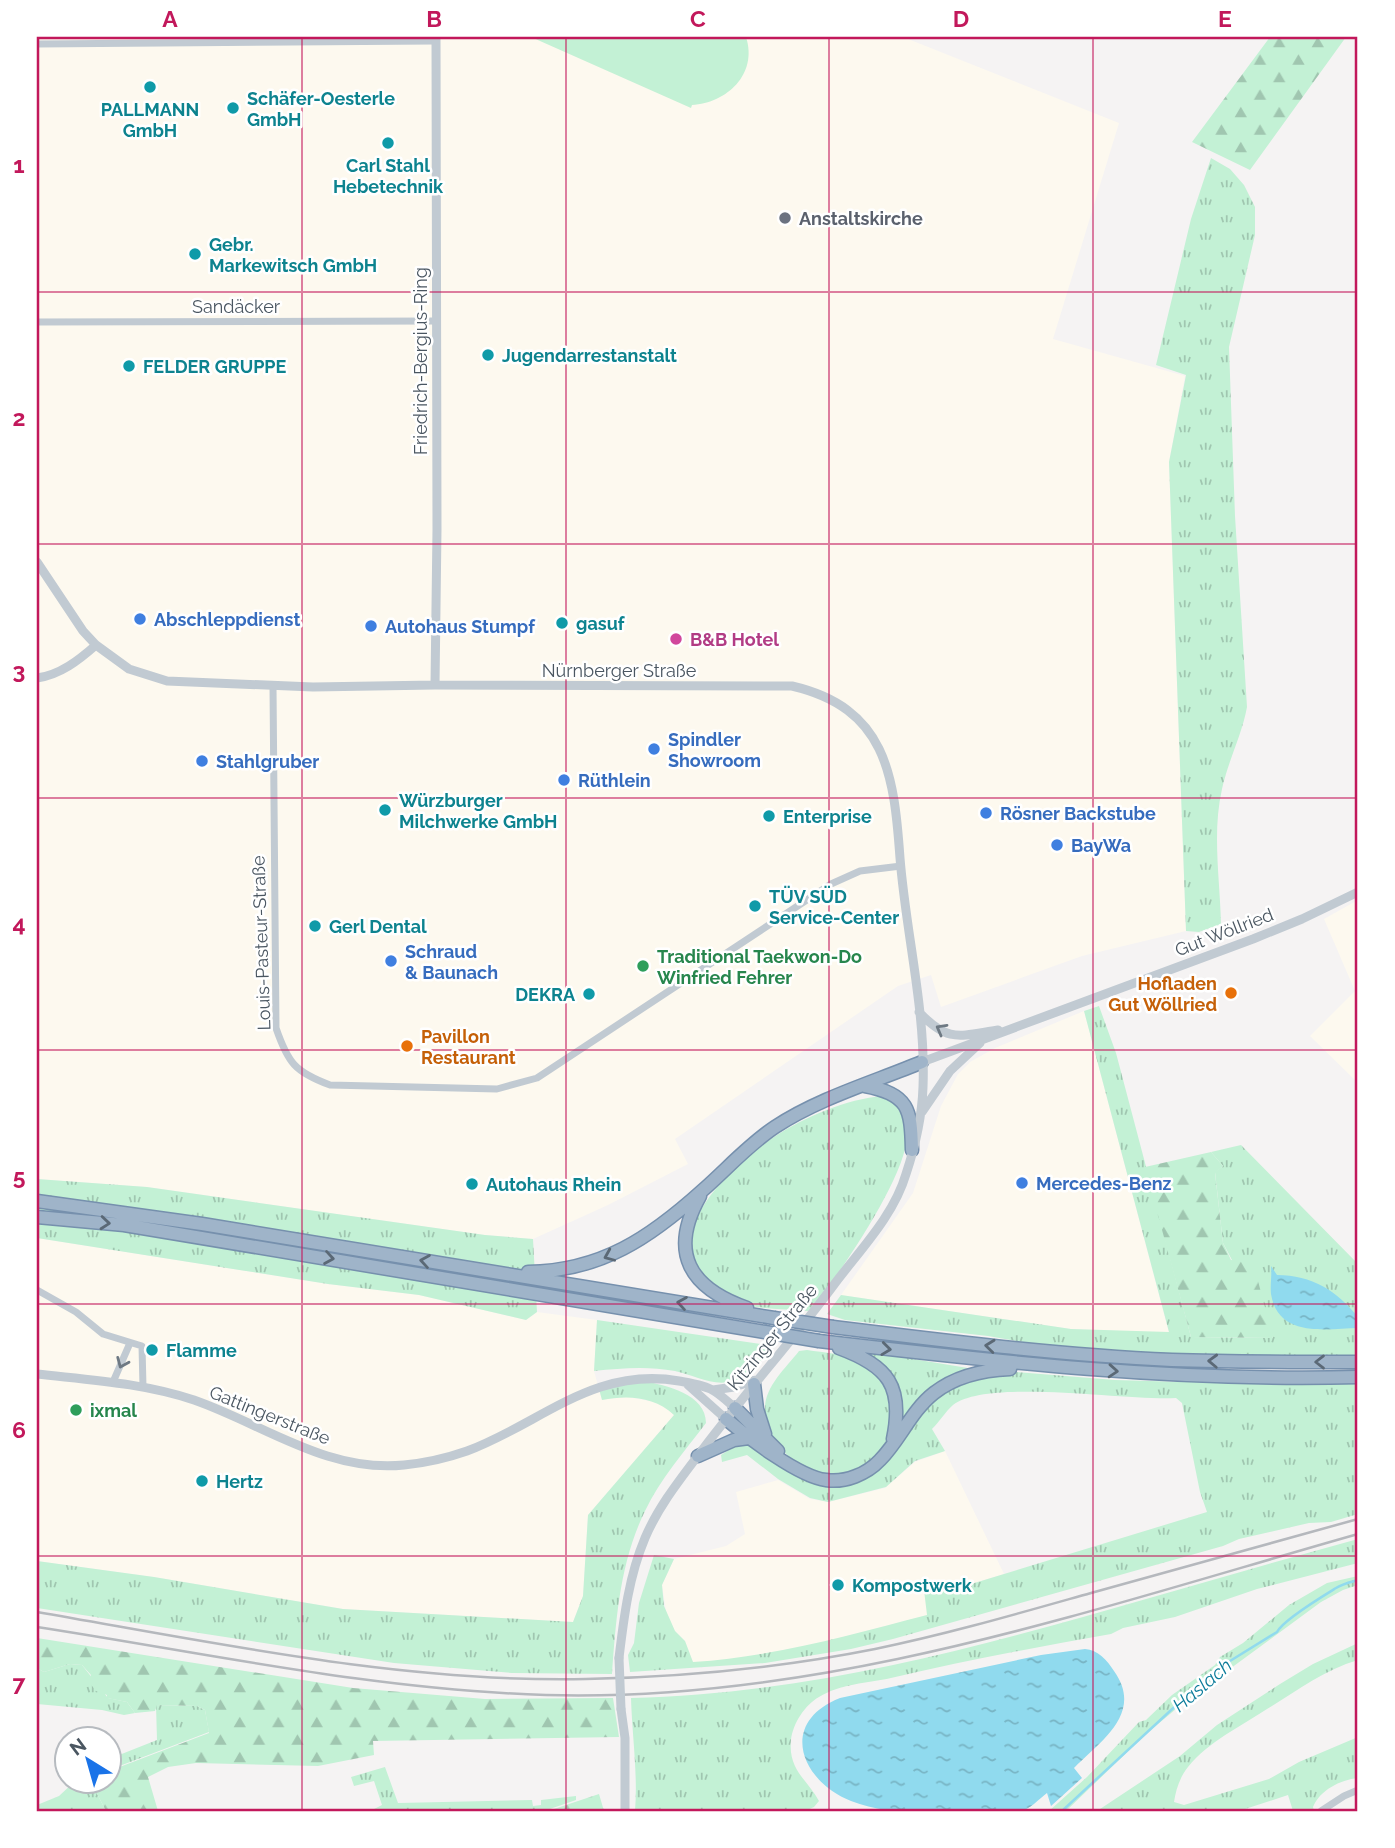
<svg xmlns="http://www.w3.org/2000/svg" width="1395" height="1848" viewBox="0 0 1395 1848" font-family="Raleway,sans-serif">
	<defs>
		<pattern id="grass-tufts" width="24" height="20" patternUnits="userSpaceOnUse" patternTransform="scale(1.75)"><rect width="24" height="20" fill="#c3f1d5"/><path d="M3 7l-1-3M5 7V3M7 7l1-3M15 17l-1-3M17 17v-4M19 17l1-3" fill="none" stroke="#a0c6b0"/></pattern>
		<pattern id="forest-firs" width="22" height="20" patternUnits="userSpaceOnUse" patternTransform="scale(1.75)"><rect width="22" height="20" fill="#c3f1d5"/><path d="M5 1l3.5 6h-7zM16 11l3.5 6h-7z" fill="#a0c6b0"/></pattern>
		<pattern id="water-ripples" width="26" height="14" patternUnits="userSpaceOnUse" patternTransform="scale(1.75)"><rect width="26" height="14" fill="#90daee"/><path d="M2 4q2-2 4 0t4 0M15 11q2-2 4 0t4 0" fill="none" stroke="#78b4c4"/></pattern>
	</defs>
	<rect width="100%" height="100%" fill="#f5f3f3"/>
	<path fill="#fdf9ef" d="M37,37H903L1119,123L1053,339L1185,376L1169,462L1186,931L1082,956L941,1007L931,975L898,986L675,1139L688,1164L608,1205L533,1239L485,1235L147,1187L37,1179Z
		M1358,900V1083L1310,1036L1355,991L1324,919Z
		M1084,1011L1169,1333L1071,1329L841,1295L913,1193L941,1106L958,1074L970,1062L995,1048Z
		M37,1238L328,1284L419,1295L526,1320L537,1312L597,1320L594,1371L602,1400L624,1396L654,1402L665,1407L674,1415L588,1515L583,1596L573,1622L343,1609L154,1577L37,1561Z
		M945,1451L1004,1574L958,1588L924,1590L928,1615L817,1644L731,1660L693,1663L685,1641L675,1631L667,1617L662,1585L674,1559L726,1546L745,1534L736,1492L778,1480L810,1499L828,1502L885,1488L915,1462Z"/>
	<path fill="url(#grass-tufts)" d="M1211,158L1230,169L1244,185L1255,207V235L1229,347L1235,516L1247,707C1242,735 1228,761 1222,789C1212,833 1220,879 1221,924L1199,932L1186,931L1169,462L1186,375L1156,365L1191,219Z
		M1099,1006L1116,1053L1191,1337L1273,1338L1223,1243L1215,1172L1223,1166L1211,1152L1241,1145L1358,1264V1357L1190,1356L1064,1349L988,1336L845,1320L827,1314L841,1295L1071,1329L1169,1332L1084,1011Z
		M883,1096L902,1107C904,1115 907,1125 907,1134C908,1175 839,1274 812,1309L808,1311C782,1308 756,1311 730,1299C723,1296 709,1288 704,1282C700,1277 697,1268 694,1263C673,1219 740,1159 774,1137C805,1117 846,1099 883,1096Z
		M37,1179L147,1187L485,1235L533,1239L537,1312L526,1320L419,1295L328,1284L37,1238Z
		M597,1320L774,1346C763,1359 750,1377 733,1381C713,1387 694,1375 675,1371C648,1366 622,1368 594,1371Z
		M807,1350C824,1353 845,1353 860,1361C877,1371 890,1387 891,1407C891,1414 893,1422 891,1429C884,1460 847,1484 816,1473C788,1463 770,1438 761,1411L765,1410C764,1387 786,1368 799,1351Z
		M858,1350L974,1369L949,1380L897,1436L898,1403Z
		M1004,1371L1115,1380L1185,1382L1358,1380V1514L1331,1522L1309,1523L1239,1539L1223,1546L893,1639L851,1649L765,1663L630,1672L628,1655L634,1643L639,1603L654,1555L674,1559L662,1585L664,1606L675,1631L685,1641L693,1662C773,1657 850,1635 927,1615L924,1590L958,1588L1207,1512L1200,1492L1182,1403L1176,1398C1126,1401 989,1378 953,1405C946,1411 939,1422 932,1429L945,1451L915,1461L886,1487L828,1502L810,1498L778,1479L747,1455L722,1462L721,1455L735,1446L736,1444H749L803,1479H863L920,1411L949,1385Z
		M643,1381C666,1385 706,1394 706,1423C685,1451 660,1479 645,1511C620,1562 616,1618 612,1674L512,1673L394,1663L37,1608V1561L154,1577L343,1609L573,1622L583,1596L588,1515L674,1415C654,1396 627,1395 602,1400L599,1389Z
		M1358,1539V1563L1257,1589L1175,1617L1123,1628L1111,1634C1037,1647 964,1661 891,1678C868,1683 840,1684 819,1697C805,1705 793,1723 791,1740C788,1770 807,1779 819,1801L814,1807L805,1811H635C638,1774 632,1734 631,1698C786,1695 935,1658 1083,1617C1175,1591 1266,1564 1358,1539Z
		M1358,1576V1585L1343,1590L1321,1602L1182,1704L1146,1734L1066,1811H1049L1087,1777L1139,1722L1146,1720L1172,1695L1215,1665L1220,1657L1243,1643L1289,1605L1327,1583Z
		M1358,1643V1660C1324,1670 1297,1691 1267,1709C1240,1727 1209,1741 1188,1767C1180,1777 1176,1789 1174,1802L1184,1805L1269,1779L1299,1762L1358,1737L1355,1746L1358,1749V1778C1340,1780 1320,1790 1313,1807L1314,1811H1293L1288,1795L1239,1811H1097L1180,1756L1217,1725L1280,1684L1313,1664Z
		M70,1664L82,1665L108,1698L127,1702L135,1713L124,1715L102,1710L37,1704V1668L44,1672Z
		M156,1705L197,1706L205,1710L209,1732L109,1770V1759L157,1740Z
		M385,1767L398,1803L532,1800L533,1806L541,1805V1800L576,1796V1800L544,1811L523,1809L516,1811H370L382,1805L374,1781L354,1786L351,1777Z
		M74,1782H91L106,1811H37V1805L59,1796Z"/>
	<path fill="url(#forest-firs)" d="M1270,37H1346L1250,170L1192,142Z
		M1211,1152L1223,1166L1215,1173L1223,1243L1231,1260L1253,1262L1273,1338L1191,1337L1145,1167Z
		M37,1638L353,1688L485,1699L613,1698L619,1737L373,1741L374,1755L318,1766L196,1763L168,1767L148,1777L158,1811H106L91,1782H108L109,1771L209,1733L205,1710L197,1706L157,1705L155,1711L135,1713L127,1702L107,1698V1695L96,1691L89,1682L91,1675L82,1665L70,1664L44,1672L37,1668Z
		M599,1794L604,1811H548Z"/>
	<path fill="#c3f1d5" d="M531,37H746C758,74 727,103 692,105L691,108Z"/>
	<path fill="url(#water-ripples)" d="M1271,1266L1277,1275C1312,1275 1337,1291 1358,1317V1328C1326,1329 1278,1338 1271,1294C1270,1285 1272,1276 1271,1266Z
		M1085,1649C1098,1650 1107,1660 1114,1671C1144,1713 1101,1741 1074,1768L1082,1778L1051,1806L1047,1793C1039,1799 1029,1810 1021,1811C1007,1814 991,1811 978,1811C936,1811 891,1817 851,1801C799,1780 779,1722 840,1698L1041,1655Z"/>
	<g fill="none" stroke-linecap="round" stroke-linejoin="round">
		<path stroke="#90daee" stroke-width="2.5" d="M1062,1811L1183,1699L1227,1666L1230,1661L1277,1632C1283,1620 1323,1596 1336,1588C1342,1584 1351,1582 1358,1580"/>
		<g stroke="#7690ad" stroke-width="15">
			<path id="trunk" d="M865,1086C909,1094 911,1109 912,1150
				M700,1196C668,1253 690,1288 747,1308
				M37,1201L202,1224L774,1318
				M37,1217L124,1225L765,1332
				M528,1272C601,1271 650,1238 703,1190C727,1169 748,1145 775,1127C819,1098 874,1082 922,1062
				M833,1327C946,1341 1059,1355 1172,1360C1234,1362 1296,1362 1358,1362
				M819,1341C998,1362 1177,1382 1358,1377
				M839,1348C888,1366 904,1386 893,1439
				M754,1384L757,1409L765,1434
				M735,1408L778,1451
				M726,1419C747,1437 799,1477 826,1480C845,1483 867,1474 880,1460C900,1440 911,1411 934,1393C956,1376 982,1370 1010,1369
				M698,1456L734,1440L749,1438"/>
		</g>
		<path stroke="#c1cad2" stroke-width="7" d="M37,44L435,41
			M37,322L436,321
			M273,686L276,1028C288,1063 295,1072 330,1085L497,1089L537,1078L831,884L860,871L901,866
			M37,1290L76,1312L103,1334L142,1346L143,1387
			M113,1382L130,1343
			M1321,1811L1344,1796L1358,1790"/>
		<path stroke="#c1cad2" stroke-width="9" d="M37,562L83,631L96,645L129,669L167,681L313,687L435,685L792,686C886,708 894,774 900,858C906,934 926,1010 923,1087C922,1116 915,1147 906,1174C894,1215 861,1249 836,1282C794,1339 746,1392 703,1449C682,1477 659,1505 645,1538C629,1576 624,1616 619,1658
			M37,678C60,675 79,660 96,645
			M435,685L437,529L436,37
			M919,1012C948,1043 959,1036 998,1030
			M922,1062L1253,939L1302,919L1358,892
			M922,1112L950,1071L980,1043
			M37,1374C90,1380 143,1383 194,1400C263,1424 327,1473 404,1465C425,1463 447,1458 467,1451C540,1424 594,1366 679,1381C690,1383 705,1385 714,1391C722,1396 728,1402 735,1408
			M688,1385L726,1419
			M713,1390L734,1387L756,1380
			M621,1709L625,1738V1811"/>
		<use href="#trunk" stroke="#9fb4c9" stroke-width="12"/>
		<path stroke="#b5b8bd" stroke-width="2.5" d="M37,1612C216,1643 404,1683 586,1679C683,1677 780,1668 875,1649C948,1634 1020,1613 1091,1593C1180,1568 1269,1544 1358,1519
			M37,1627C206,1653 374,1690 546,1695C825,1703 1093,1609 1358,1534"/>
		<g stroke="#7690ad" stroke-width="15" stroke-linecap="butt">
			<path id="trunk-bridge" d="M774,1318L833,1327
				M765,1332L819,1341"/>
		</g>
		<path stroke="#c1cad2" stroke-width="9" d="M619,1658L621,1709"/>
		<use href="#trunk-bridge" stroke="#9fb4c9" stroke-width="12"/>
	</g>
	<defs><path id="oneway-chevron" d="M-2-3.5L2.5 0L-2 3.5" fill="none" stroke-width="1.6" stroke-linecap="round" stroke-linejoin="round" transform="scale(1.75)"/></defs>
	<g stroke="#6e7983">
		<use href="#oneway-chevron" transform="translate(941 1029) rotate(-151)"/>
		<use href="#oneway-chevron" transform="translate(122 1363) rotate(113)"/>
	</g>
	<g stroke="#5b6976">
		<use href="#oneway-chevron" transform="translate(105 1223) rotate(5)"/>
		<use href="#oneway-chevron" transform="translate(609 1256) rotate(157)"/>
		<use href="#oneway-chevron" transform="translate(329 1258) rotate(9)"/>
		<use href="#oneway-chevron" transform="translate(425 1261) rotate(-171)"/>
		<use href="#oneway-chevron" transform="translate(682 1303) rotate(-171)"/>
		<use href="#oneway-chevron" transform="translate(990 1346) rotate(-174)"/>
		<use href="#oneway-chevron" transform="translate(886 1349) rotate(7)"/>
		<use href="#oneway-chevron" transform="translate(1213 1361) rotate(-178)"/>
		<use href="#oneway-chevron" transform="translate(1320 1362) rotate(180)"/>
		<use href="#oneway-chevron" transform="translate(1113 1371) rotate(4)"/>
	</g>
	<path fill="none" stroke="#c2185b" stroke-width="2" stroke-opacity="0.55" d="M302,37V1811M566,37V1811M829,37V1811M1093,37V1811M37,292H1358M37,544H1358M37,798H1358M37,1050H1358M37,1304H1358M37,1556H1358"/>
	<g fill="#0f9aa8" stroke="#fff" stroke-width="2.5">
		<circle cx="150" cy="87" r="7"/>
		<circle cx="233" cy="108" r="7"/>
		<circle cx="388" cy="143" r="7"/>
		<circle cx="195" cy="254" r="7"/>
		<circle cx="488" cy="355" r="7"/>
		<circle cx="129" cy="366" r="7"/>
		<circle cx="562" cy="623" r="7"/>
		<circle cx="385" cy="810" r="7"/>
		<circle cx="769" cy="816" r="7"/>
		<circle cx="755" cy="906" r="7"/>
		<circle cx="315" cy="926" r="7"/>
		<circle cx="589" cy="994" r="7"/>
		<circle cx="472" cy="1184" r="7"/>
		<circle cx="152" cy="1350" r="7"/>
		<circle cx="202" cy="1481" r="7"/>
		<circle cx="838" cy="1585" r="7"/>
	</g>
	<circle fill="#6b7280" stroke="#fff" stroke-width="2.5" cx="785" cy="218" r="7"/>
	<g fill="#3f7fe0" stroke="#fff" stroke-width="2.5">
		<circle cx="140" cy="619" r="7"/>
		<circle cx="371" cy="626" r="7"/>
		<circle cx="654" cy="749" r="7"/>
		<circle cx="202" cy="761" r="7"/>
		<circle cx="564" cy="780" r="7"/>
		<circle cx="986" cy="813" r="7"/>
		<circle cx="1057" cy="845" r="7"/>
		<circle cx="391" cy="961" r="7"/>
		<circle cx="1022" cy="1183" r="7"/>
	</g>
	<circle fill="#d1479c" stroke="#fff" stroke-width="2.5" cx="676" cy="639" r="7"/>
	<g fill="#2e9e5b" stroke="#fff" stroke-width="2.5">
		<circle cx="643" cy="966" r="7"/>
		<circle cx="76" cy="1410" r="7"/>
	</g>
	<g fill="#e8710a" stroke="#fff" stroke-width="2.5">
		<circle cx="1231" cy="993" r="7"/>
		<circle cx="407" cy="1046" r="7"/>
	</g>
	<g text-anchor="middle" dominant-baseline="central" stroke-width="5" stroke-linejoin="round" paint-order="stroke">
		<g font-size="18" font-weight="bold" fill="#0d838f" stroke="#fff" text-anchor="start">
			<text x="247" y="98">Schäfer-Oesterle<tspan x="247" dy="21">GmbH</tspan></text>
			<text x="150" y="109" text-anchor="middle">PALLMANN<tspan x="150" dy="21">GmbH</tspan></text>
			<text x="388" y="165" text-anchor="middle">Carl Stahl<tspan x="388" dy="21">Hebetechnik</tspan></text>
			<text x="209" y="244">Gebr.<tspan x="209" dy="21">Markewitsch GmbH</tspan></text>
			<text x="502" y="355">Jugendarrestanstalt</text>
			<text x="143" y="366">FELDER GRUPPE</text>
			<text x="576" y="623">gasuf</text>
			<text x="399" y="800">Würzburger<tspan x="399" dy="21">Milchwerke GmbH</tspan></text>
			<text x="783" y="816">Enterprise</text>
			<text x="769" y="896">TÜV SÜD<tspan x="769" dy="21">Service-Center</tspan></text>
			<text x="329" y="926">Gerl Dental</text>
			<text x="575" y="994" text-anchor="end">DEKRA</text>
			<text x="486" y="1184">Autohaus Rhein</text>
			<text x="166" y="1350">Flamme</text>
			<text x="216" y="1481">Hertz</text>
			<text x="852" y="1585">Kompostwerk</text>
		</g>
		<g font-size="18" font-weight="bold" fill="#5b616d" stroke="#fff" text-anchor="start">
			<text x="799" y="218">Anstaltskirche</text>
		</g>
		<g font-size="18" fill="#4a5661" stroke="#fff">
			<text x="236" y="306">Sandäcker</text>
			<text transform="translate(420 361) rotate(-90)">Friedrich-Bergius-Ring</text>
			<text x="619" y="670">Nürnberger Straße</text>
			<text transform="translate(1224 932) rotate(-21)">Gut Wöllried</text>
			<text transform="translate(261 943) rotate(-92)">Louis-Pasteur-Straße</text>
			<text transform="translate(772 1337) rotate(-51)">Kitzinger Straße</text>
			<text transform="translate(270 1415) rotate(22)">Gattingerstraße</text>
		</g>
		<g font-size="18" font-weight="bold" fill="#366cbe" stroke="#fff" text-anchor="start">
			<text x="154" y="619">Abschleppdienst</text>
			<text x="385" y="626">Autohaus Stumpf</text>
			<text x="668" y="739">Spindler<tspan x="668" dy="21">Showroom</tspan></text>
			<text x="216" y="761">Stahlgruber</text>
			<text x="578" y="780">Rüthlein</text>
			<text x="1000" y="813">Rösner Backstube</text>
			<text x="1071" y="845">BayWa</text>
			<text x="405" y="951">Schraud<tspan x="405" dy="21">&amp; Baunach</tspan></text>
			<text x="1036" y="1183">Mercedes-Benz</text>
		</g>
		<g font-size="18" font-weight="bold" fill="#b23c85" stroke="#fff" text-anchor="start">
			<text x="690" y="639">B&amp;B Hotel</text>
		</g>
		<g font-size="18" font-weight="bold" fill="#27864d" stroke="#fff" text-anchor="start">
			<text x="657" y="956">Traditional Taekwon-Do<tspan x="657" dy="21">Winfried Fehrer</tspan></text>
			<text x="90" y="1410">ixmal</text>
		</g>
		<g font-size="18" font-weight="bold" fill="#c56008" stroke="#fff" text-anchor="end">
			<text x="1217" y="983">Hofladen<tspan x="1217" dy="21">Gut Wöllried</tspan></text>
			<text x="421" y="1036" text-anchor="start">Pavillon<tspan x="421" dy="21">Restaurant</tspan></text>
		</g>
		<g font-size="19" font-style="italic" fill="#0c7c9b" stroke="#fff">
			<text transform="translate(1202 1685) rotate(-40)">Haslach</text>
		</g>
	</g>
	<rect width="1395" height="1848" fill="none" stroke="#ffffff" stroke-width="77"/>
	<g transform="translate(88 1760) rotate(323)"><circle r="33" fill="#ffffff" stroke="#b7bbc0" stroke-width="2"/>
	<path d="M0-5L12 26L0 18L-12 26Z" fill="#1a73e8"/>
	<text y="-10" font-size="19" font-weight="bold" text-anchor="middle" fill="#4a5661">N</text>
	</g>
	<rect x="38" y="38" width="1318" height="1772" fill="none" stroke="#c2185b" stroke-width="2.5"/>
	<g font-size="23" text-anchor="middle" font-weight="bold" fill="#c2185b">
		<text x="170" y="27">A</text>
		<text x="434" y="27">B</text>
		<text x="698" y="27">C</text>
		<text x="961" y="27">D</text>
		<text x="1225" y="27">E</text>
		<text x="19" y="173">1</text>
		<text x="19" y="426">2</text>
		<text x="19" y="679">3</text>
		<text x="19" y="932">4</text>
		<text x="19" y="1185">5</text>
		<text x="19" y="1438">6</text>
		<text x="19" y="1691">7</text>
	</g>
</svg>
